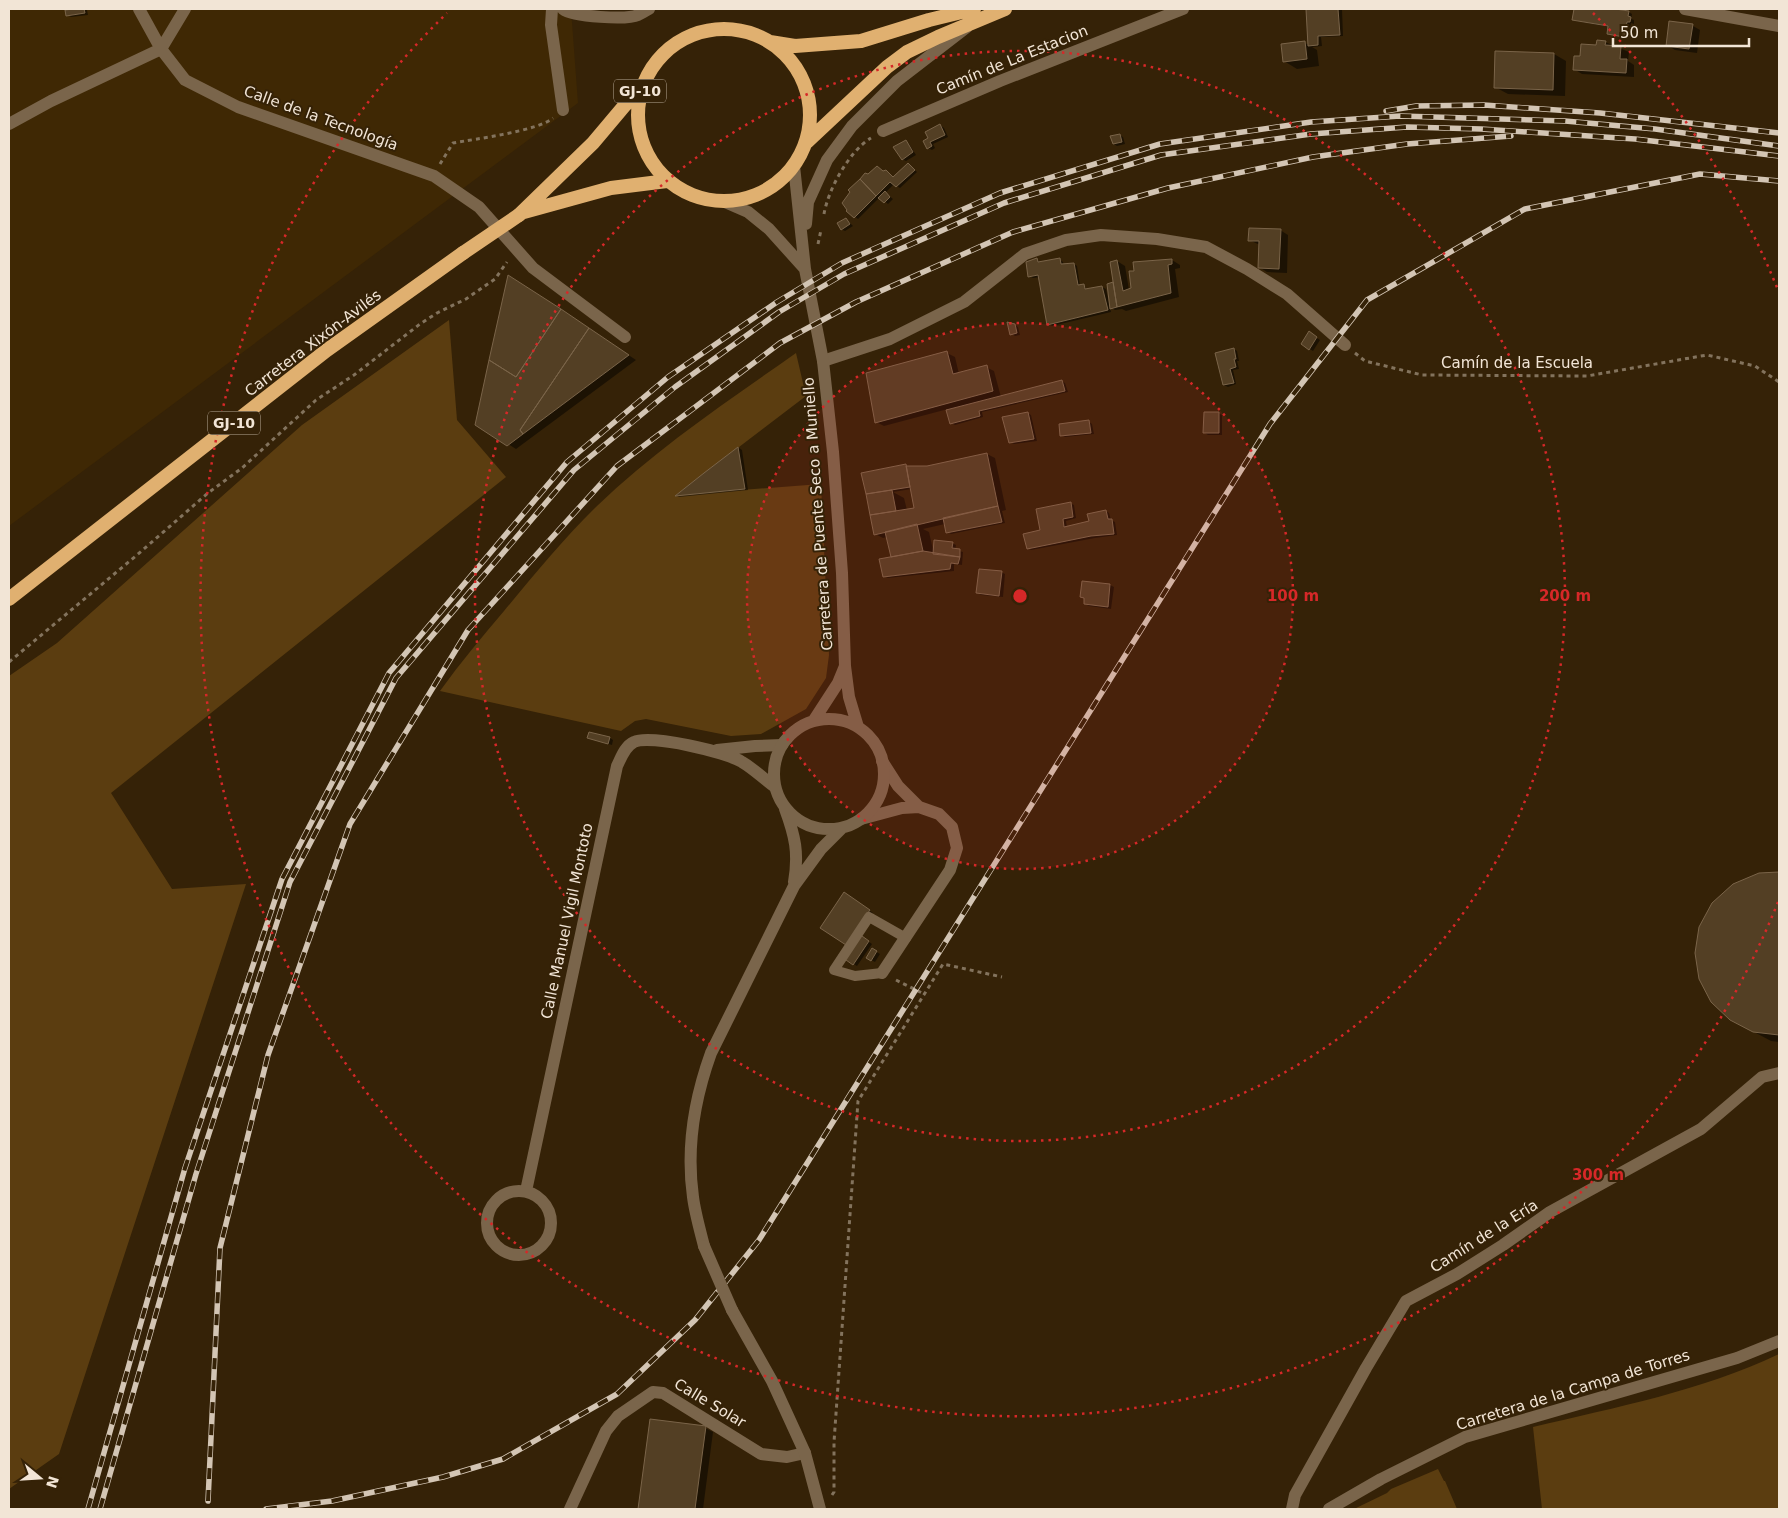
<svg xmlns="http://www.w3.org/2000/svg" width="1788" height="1518" viewBox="0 0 1788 1518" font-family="'DejaVu Sans',sans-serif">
	<rect width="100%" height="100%" fill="#352207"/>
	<path fill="#3f2804" d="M9,9H571L578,103L9,526Z"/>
	<path fill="#5b3d10" d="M449,320L457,420L506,477L111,793L172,889L246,884L59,1454L9,1489V676L57,643L302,425Z
		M796,353L806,396L676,495L821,484L829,655L826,678L806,709L761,734L731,736L646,719L635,721L621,731L440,691C460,663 482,637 504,611C534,575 564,538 597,506C657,448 728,401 796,353Z
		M1779,1354V1509H1542L1533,1427C1617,1407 1701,1391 1779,1354Z
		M1438,1469L1444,1481H1445L1457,1509H1354L1387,1493L1391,1489Z"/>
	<path fill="#0007" fill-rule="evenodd" d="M79,9L87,10L88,15L71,17L67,15L66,11Z
		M1307,9H1342L1343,36L1321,37L1322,46L1312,47L1317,50L1319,66L1297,69L1284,61L1305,43L1309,45Z
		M1575,9H1608L1629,12L1632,14L1631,19L1634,20V24L1631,23L1628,38L1608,33L1609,27L1577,21L1574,19Z
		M1693,26L1700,30L1697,53L1675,50L1667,45Z
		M1605,42L1629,52L1628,61L1634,65V77L1582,74L1574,69L1581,58Z
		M1554,54L1566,61L1565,96L1508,94L1495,87Z
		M940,125L944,128L948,137L933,144L935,148L932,150L928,148L925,142Z
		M1119,135L1123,137L1125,144L1117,146L1114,144Z
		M906,142L909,144L916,155L906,161L902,159Z
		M908,164L917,172L900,188L894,184L885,193L893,199L888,204L880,197L858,219L848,211L894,178Z
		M846,219L853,226L845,231L841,229Z
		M1280,230L1288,235L1287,273L1267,272L1259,267L1260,245L1249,240Z
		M1036,259L1040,262L1060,260L1063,262L1064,265L1074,264L1077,266L1080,286H1084L1088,290L1102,287L1106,289L1109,303L1111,302L1112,284L1115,285L1117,261L1125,266L1129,290L1172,260L1180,265V268L1175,269L1179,297L1126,311L1122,309L1115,310L1110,307L1111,312L1052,326L1048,324L1040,277L1033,278L1029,276Z
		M516,281L636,360L516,449L508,444Z
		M1015,325L1018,327L1020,335L1015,336L1012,334Z
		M1309,333L1320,340L1313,351L1302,344Z
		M1234,349L1237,351L1239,361H1237L1239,369L1233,370L1236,384L1228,387L1224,385Z
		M947,353L955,357L959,374L986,367L994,371L1001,397L1061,381L1065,383L1068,392L982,412L983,417L955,425L951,423L948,409L884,426L876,422Z
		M1027,413L1031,415L1037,441L1014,444L1010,442Z
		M1218,413L1222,415V435H1208L1205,433Z
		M1088,421L1092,424L1094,434L1065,437L1062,435Z
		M739,448L742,450L748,490L679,497L677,496Z
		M987,454L995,458L1006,510L1002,511L1005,523L951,534L947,532L945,524L923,529L929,532L934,554L952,543L956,545L955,550L963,552L962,565L954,564V571L888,578L884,576L892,558L887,537L883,538L875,534L867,492L905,465L909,467H927ZM911,489L915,509L907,510L904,498L893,492Z
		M1070,503L1074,505L1076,518L1066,521L1067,528L1091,522L1106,511L1109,513L1111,520L1115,522L1117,535L1095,538L1031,550L1028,548L1042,531Z
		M1001,572L1005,574L1003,597L981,595L978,593Z
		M1083,582L1110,585L1114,587L1111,609L1089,606L1085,604L1086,599L1081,597Z
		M589,738H610L613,740L612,745Z
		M1779,873V1042L1771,1041L1730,1019L1759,874Z
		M848,896L873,913L858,934L872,944L857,966L840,955L847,945Z
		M873,950L880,954L875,962L867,958Z
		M651,1421L705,1428L713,1432L703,1509H639Z"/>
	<path fill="#533f24" stroke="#7a6449" d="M73,9H84L85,13L66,16L65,10Z
		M1306,9H1338L1340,35L1318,36V45L1308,46Z
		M1574,9H1615L1629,11L1628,16L1631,17L1630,22H1627L1624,37L1607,34L1608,26L1572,20Z
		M1669,21L1693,24L1689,49L1666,46Z
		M1597,40L1606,41L1605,45L1621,46L1620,59H1627L1626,73L1573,70L1574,56H1580L1581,44L1596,45Z
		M1305,41L1307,59L1283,62L1281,44Z
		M1495,51L1554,53L1553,90L1494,88Z
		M940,124L945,135L930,142L932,146L927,149L923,141L928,138L925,132Z
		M1120,134L1122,142L1113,144L1110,136Z
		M906,140L913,152L902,160L893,147Z
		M908,163L915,170L896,187L890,182L876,196L860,179L865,173L868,174L877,166L883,171L886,170L893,177Z
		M860,179L876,196L854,218L846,211L847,210L842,203L850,192L848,190Z
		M885,191L890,197L884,203L878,198Z
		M846,218L850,224L841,230L837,223Z
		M1249,228L1281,229L1279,269L1258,268L1259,241H1248Z
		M1037,258L1038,262L1060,258L1061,264L1074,263L1078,285L1084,284L1085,289L1102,286L1108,310L1047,325L1038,275L1028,277L1026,262Z
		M1172,259V264L1168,265L1171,293L1117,307L1110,262L1117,260L1123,291L1131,288L1129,271H1134L1133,262Z
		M508,275L561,309L516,377L489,360Z
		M1113,282L1117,307L1110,309L1107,284Z
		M561,309L589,328L520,430L523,434L507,446L475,425L489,360L516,377Z
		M1007,322L1015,324L1017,333L1010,335Z
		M589,328L629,355L523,434L520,430Z
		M1309,331L1317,337L1309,350L1301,344Z
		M1234,348L1236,359H1234L1236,367L1230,369L1234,383L1223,385L1215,353Z
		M947,351L953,374L987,365L993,391L875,423L866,373Z
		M1062,380L1065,391L979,411L980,416L950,424L946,410Z
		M1028,412L1034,439L1009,443L1002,417Z
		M1204,412H1219V433H1203Z
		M1089,420L1091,433L1060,436L1059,424Z
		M738,447L745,489L675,496L704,473Z
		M987,453L998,506L874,535L870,515L914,508L906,466H927Z
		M906,464L910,487L866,494L861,473Z
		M892,490L896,511L870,515L866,494Z
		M1071,502L1073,517L1063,519L1064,527L1089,521L1087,514L1106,510L1108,519H1112L1114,534L1091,536L1027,549L1023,534L1040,530L1036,509Z
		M998,506L1002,522L946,533L943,518Z
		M917,524L923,551L891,557L885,532Z
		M934,540L953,542L952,548L960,549V557L933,554Z
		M923,551L960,557L958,564L951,563L950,569L883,577L879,559Z
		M979,569L1002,571L999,596L976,593Z
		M1082,581L1110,584L1108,607L1084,604V598L1080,597Z
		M589,732L610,737L608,744L587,738Z
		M1779,872V1035L1753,1032L1730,1020L1711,1002L1699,979L1695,953L1699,927L1712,903L1733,884L1759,873Z
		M844,892L870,910L855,931L869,941L853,965L839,955L846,945L820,928Z
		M872,948L877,951L871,961L866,958Z
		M650,1419L706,1426L695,1509H638Z"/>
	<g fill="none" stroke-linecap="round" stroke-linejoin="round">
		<path stroke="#83735d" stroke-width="3" stroke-dasharray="4 4" stroke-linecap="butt" d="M440,164L453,143C475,139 538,131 553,118
			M824,214C828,190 849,151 871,138
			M818,244L821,230
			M1355,353L1365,361L1422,375L1587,376L1707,355L1755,366L1779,382
			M9,662L137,555L208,493L242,468L316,400L354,375L420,324L437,313L466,299L495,279L507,262
			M896,980L924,994
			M832,1495L834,1492V1442L858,1101L943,964L1002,977"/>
		<path stroke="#7a654b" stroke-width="10" d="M882,973L855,976L834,970L869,917L906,938"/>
		<path stroke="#7a654b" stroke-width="12" d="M139,9L161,49L185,80L238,107L434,176L479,207L533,268L625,337
			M552,9L551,25L563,110
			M563,9C573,17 627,20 638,15C642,13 645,11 649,9
			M9,124L51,101L161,49L185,9
			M823,361L890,339L964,302L1025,254L1066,240L1101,235L1157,239L1206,247L1247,269L1287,294L1345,345
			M717,750L755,746L782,745
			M882,761L898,786L919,807
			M861,819L902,808L919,807L939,814L952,827L957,848L950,870L882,973
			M487 1223a32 32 0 1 1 64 0a32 32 0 1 1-64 0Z
			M526,1191L617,766C621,758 625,746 634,742C650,734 726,752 742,762C754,769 764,779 775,787
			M570,1509L606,1431L618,1416L653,1392L663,1393L761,1454L787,1457L805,1453
			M1292,1509L1295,1495L1366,1368L1406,1301L1457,1274L1503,1245L1550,1212L1701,1129L1762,1077L1779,1073"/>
		<path stroke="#7a654b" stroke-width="12" d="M1685,9L1779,26
			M883,131L1000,81L1183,9
			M794,166L805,269L823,361L833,452L842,573L845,666L849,697L858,727
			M725,202L748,212L769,229L805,269
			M806,224L808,202L827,160L852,126L897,81L967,27
			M774 774a55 55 0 1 1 110 0a55 55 0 1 1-110 0Z
			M814,720L838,683L845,666
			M785,809C795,836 799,853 794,882
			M704,1246C700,1230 695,1213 693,1197C686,1147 694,1100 711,1053L794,886L821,849L842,828
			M732,1310L772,1381L805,1453L820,1509
			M1329,1509L1381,1479L1465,1437L1737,1358L1779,1341"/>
		<path stroke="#e0b070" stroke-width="14" d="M638 115a86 86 0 1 1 172 0a86 86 0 1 1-172 0Z
			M770,42L795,46L861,41L929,20L974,9
			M807,142L887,67L907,52L938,37L1005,9
			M524,212L611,188L667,181
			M519,215L593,143L625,105L639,91
			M9,599L327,350L463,253"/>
		<g stroke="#d3c5b4" stroke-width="5.5">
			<path id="rail" d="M1386,111L1416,106L1484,105L1600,113L1779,133
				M208,1501L220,1248L268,1055L350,824L468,630L617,466L780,343L856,302L1013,232L1168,188L1313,157L1407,144L1511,136
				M88,1509L185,1168L282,879L389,673L567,462L668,377L777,302L842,263L1000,193L1160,144L1311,122L1400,116L1565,121L1655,129L1779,146
				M100,1509L196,1174L290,882L396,678L574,470L675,387L779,312L844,274L1004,203L1161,155L1311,134L1407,127L1481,129L1635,139L1779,156
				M266,1509L332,1501L443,1477L503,1459L617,1394L695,1320L759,1240L1270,424L1367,300L1525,209L1700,174L1779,181"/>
		</g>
		<use href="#rail" stroke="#352207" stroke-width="4" stroke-dasharray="11" stroke-linecap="butt"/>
		<path stroke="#7a654b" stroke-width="12" d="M704,1246L732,1310"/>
		<path stroke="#e0b070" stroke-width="14" d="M463,253L519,215"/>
	</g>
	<circle cx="1020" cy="596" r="273" fill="#d62828" fill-opacity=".12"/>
	<g fill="none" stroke="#d62828" stroke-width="2.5" stroke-dasharray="2.5 5">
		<circle cx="1020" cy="596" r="273"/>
		<circle cx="1020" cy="596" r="545"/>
		<path d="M1778 902A818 818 0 1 1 447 13M1593 13A818 818 0 0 1 1778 290"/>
	</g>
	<g text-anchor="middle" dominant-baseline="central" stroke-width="4" stroke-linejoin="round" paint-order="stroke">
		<g fill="#352207" stroke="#b9aa98" stroke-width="1">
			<rect x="614" y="79.5" width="52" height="23" rx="4"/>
			<rect x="208" y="411.5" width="52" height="23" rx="4"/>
		</g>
		<g font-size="14" font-weight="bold" fill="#f2e5d6">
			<text x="640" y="91">GJ-10</text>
			<text x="234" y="423">GJ-10</text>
		</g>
		<g font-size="15" fill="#f2e5d6" stroke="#352207">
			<text transform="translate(1012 60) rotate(-22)">Camín de La Estacion</text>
			<text transform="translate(321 118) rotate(20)">Calle de la Tecnología</text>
			<text transform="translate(313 343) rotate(-37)">Carretera Xixón-Avilés</text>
			<text x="1517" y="363">Camín de la Escuela</text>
			<text transform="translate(818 514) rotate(-94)">Carretera de Puente Seco a Muniello</text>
			<text transform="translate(567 921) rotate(-78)">Calle Manuel Vigil Montoto</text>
			<text transform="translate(1484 1236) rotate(-32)">Camín de la Ería</text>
			<text transform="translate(1573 1390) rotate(-17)">Carretera de la Campa de Torres</text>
			<text transform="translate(710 1403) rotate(31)">Calle Solar</text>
		</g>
	</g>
	<circle cx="1020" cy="596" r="8" fill="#d62828" stroke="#352207" stroke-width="2.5"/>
	<g font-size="15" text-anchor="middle" font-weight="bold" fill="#d62828" stroke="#352207" stroke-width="4" stroke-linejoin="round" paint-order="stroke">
		<text x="1293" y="601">100 m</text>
		<text x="1565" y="601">200 m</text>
		<text x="1598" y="1180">300 m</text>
	</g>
	<rect width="1788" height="1518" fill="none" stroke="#f2e5d6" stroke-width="20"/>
	<g transform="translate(40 1478) rotate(108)" stroke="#352207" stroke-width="4" paint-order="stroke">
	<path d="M0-4L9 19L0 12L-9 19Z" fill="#f2e5d6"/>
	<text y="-8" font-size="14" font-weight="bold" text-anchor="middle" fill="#f2e5d6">N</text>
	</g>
	<path d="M1613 38v8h136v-8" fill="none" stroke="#f2e5d6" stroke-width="2.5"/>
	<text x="1620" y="38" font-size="15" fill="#f2e5d6" stroke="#352207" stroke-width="4" paint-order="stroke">50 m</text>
</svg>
